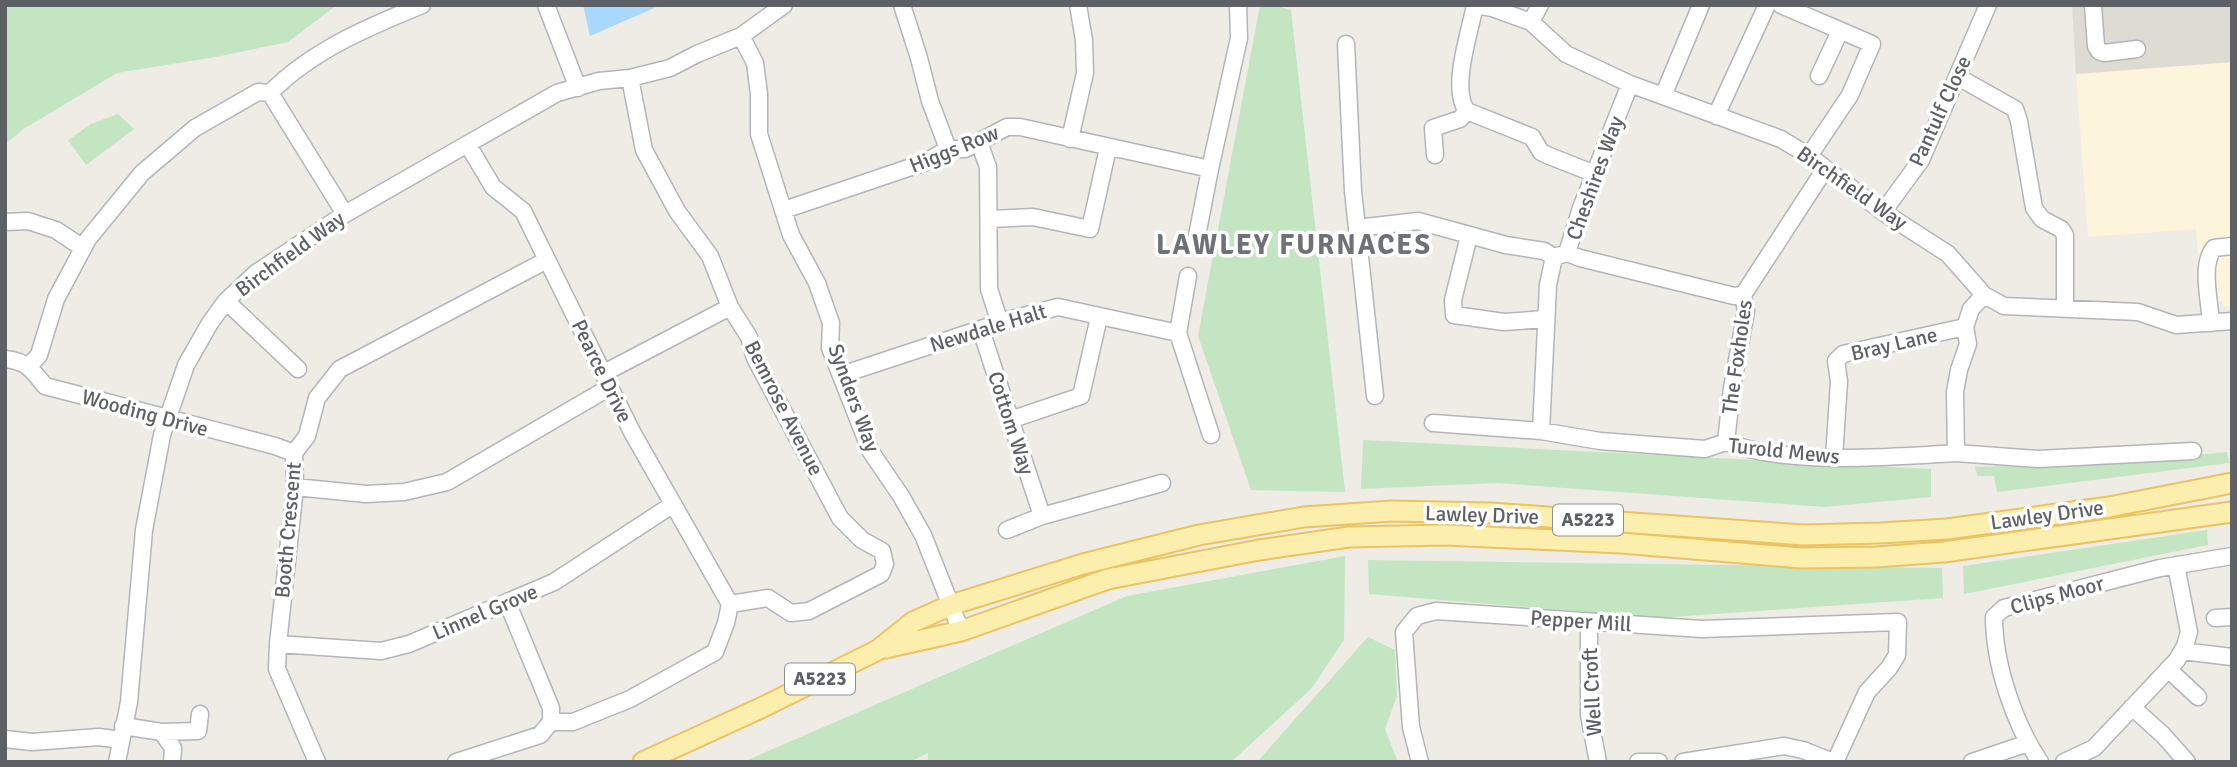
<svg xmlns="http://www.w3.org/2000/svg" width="2237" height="767" viewBox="0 0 2237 767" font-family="Signika,sans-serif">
	<rect width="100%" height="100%" fill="#eeece5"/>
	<path fill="#fcf5dc" d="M2232,62V307H2223V301L2202,302L2196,229L2088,237L2076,74Z"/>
	<path fill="#dedbd3" d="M2072,5H2232V62L2076,74Z"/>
	<path fill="#c3e5c2" d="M5,5H337L288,42L221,56L117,73L25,128L5,144Z
		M1260,5H1273L1291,10L1345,492L1251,490L1198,336Z
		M118,114L134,129L86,165L68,140L91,124Z
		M1363,440L1931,469V497L1824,507L1498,483L1361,489Z
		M2227,452L2229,463L1997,492L1994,476H1977L1975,467L2116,463Z
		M2207,530L2208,545L1964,594L1963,566Z
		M1345,556L1344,640L1311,689L1231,762H928V753L910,762H743L1127,596Z
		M1368,560L1942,568L1943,598L1658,618L1369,594Z
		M1368,637L1395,650L1397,696L1385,729L1398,762H1257Z"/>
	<path fill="#a8d8fb" d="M583,5H661L590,36Z"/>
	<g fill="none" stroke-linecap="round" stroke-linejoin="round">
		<g stroke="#b2b5b9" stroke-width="19">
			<path id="minor" d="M546,5L578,88
				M902,5L919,58L930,101L948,149
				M1781,5L1872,44L1850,95L1809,156
				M2093,5L2096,46L2099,51L2104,53L2137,49
				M1531,22L1540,5
				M741,36L755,63L759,94V134L791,235L817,283L831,323L830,348L871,452L901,496L923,535L961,631
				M1346,44L1353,191L1375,396
				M1819,76L1840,31
				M1958,77L2015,109L2019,121L2034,208L2042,219L2061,229L2065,235V309
				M630,78L644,150L677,211L710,256L730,307L749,337L755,358L840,518L862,540L882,551L885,564L881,574L809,611L791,613L768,598L730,604
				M270,93L345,214
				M1663,96L1701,5
				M1716,116L1767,5
				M1070,139L1085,73L1084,40L1078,5
				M979,142L988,167L989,289L1000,323
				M468,145L493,187L523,211L632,432L730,604
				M1435,155L1433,128L1460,119L1467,111
				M1595,174L1547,155L1541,152L1532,137L1467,111C1450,89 1470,32 1475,5L1492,8L1531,22L1566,54L1630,84L1781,139L1809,156L1883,212L1948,254L1984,295L2004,306L2138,312L2176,325L2232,321
				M784,210L926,162L948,149H965L1007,127H1020L1210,169
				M1883,212L1921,160L1988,5
				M990,219L1033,217L1090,229L1108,148
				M5,222L28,221L56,230L83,248
				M1357,228L1418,221L1506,245L1544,251L1554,257
				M1469,236L1453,300L1454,315L1504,322L1546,319
				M1196,241L1210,169L1239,38L1238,5
				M1567,253L1580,258L1734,296L1743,295
				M1984,295L1971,309L1965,327L1968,344L1959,370L1955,392L1956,453L2038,459L2193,451
				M226,301L298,369
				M2211,323C2210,302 2200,265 2214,248L2232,246
				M981,330L1042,516
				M1178,333L1188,276
				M5,359C27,361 32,370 45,386L275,446L294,453
				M29,366L39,355L56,299L88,239L142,173L195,128L258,92L270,93C311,51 368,27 422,5
				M604,373L730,307
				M841,375L1011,319L1058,307L1178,333L1211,435
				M1010,420L1081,396L1099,317
				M1433,423L1541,431L1600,441L1705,449L1726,442C1788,466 1889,457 1956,453
				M1541,431L1548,285L1554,257L1567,253L1581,208L1630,84
				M1726,442L1732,388L1746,311L1743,295L1825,169
				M1834,458L1839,381L1836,361L1843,354L1965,327
				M295,487L366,494L404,492L447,482L610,387
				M1007,530L1042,516L1162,483
				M508,604L551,708V722
				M2215,618L2232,617
				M1589,622V715L1598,762
				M278,644L381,651L409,644L554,582L672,505
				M2182,651L2232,657
				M2168,669L2198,697
				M2132,707L2163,735L2187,762
				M551,722H573L630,699L715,652L726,623L730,604
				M123,726L162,732L173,748L172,762
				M162,732L198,731L200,714
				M5,739L32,742L99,737L121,740
				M117,762L129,702L144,530L162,435L186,365L210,323L226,301L256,273L345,214L557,93L599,81L630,78L670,68L697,54L741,36L784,5
				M317,762L277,669L278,644L295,487L294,453L307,436L317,398L340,369L547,260
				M456,762L540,735L551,722
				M1420,762L1411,727L1404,632L1417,616L1436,611L1702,629L1898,622L1897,655L1889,668L1867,692L1835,762
				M1638,762H1659
				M1683,762L1784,746L1803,750L1833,762
				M1972,762L2028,743
				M2040,762C2014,723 1994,664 1994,617L2004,608L2160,568L2232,556
				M2064,762L2094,748L2177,660L2185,646L2189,632L2176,565"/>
		</g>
		<g stroke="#ebc461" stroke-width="23">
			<path id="major" d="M886,648L961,631L1108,579L1259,550L1349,537L1446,535L1621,543L1801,558L1876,557L1944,552L2232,512
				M643,762L761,708L878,650L913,622L951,605L1083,564L1199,535L1304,517L1392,511L1491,513L1804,535L1880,533L1947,529L2109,507L2232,483"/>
		</g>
		<use href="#minor" stroke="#fff" stroke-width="16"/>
		<use href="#major" stroke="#fceead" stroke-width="19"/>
	</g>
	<g text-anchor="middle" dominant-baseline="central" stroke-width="7" stroke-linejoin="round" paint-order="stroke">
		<g fill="#fff" stroke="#8e9093" stroke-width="2">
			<rect x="1553" y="504.5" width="70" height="31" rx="5"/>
			<rect x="785" y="663.5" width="70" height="31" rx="5"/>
		</g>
		<g font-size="19" font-weight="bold" fill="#5d6065">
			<text x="1588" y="520">A5223</text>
			<text x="820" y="679">A5223</text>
		</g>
		<g font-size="21" fill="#5d6065" stroke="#fff">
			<text transform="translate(1940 111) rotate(-65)">Pantulf Close</text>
			<text transform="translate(954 149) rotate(-22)">Higgs Row</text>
			<text transform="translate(1595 178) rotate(-70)">Cheshires Way</text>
			<text transform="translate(1852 188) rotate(35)">Birchfield Way</text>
			<text transform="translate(290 254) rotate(-36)">Birchfield Way</text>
			<text transform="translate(988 328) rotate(-17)">Newdale Halt</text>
			<text transform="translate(1894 344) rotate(-13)">Bray Lane</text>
			<text transform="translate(1737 357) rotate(-82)">The Foxholes</text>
			<text transform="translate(602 371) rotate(64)">Pearce Drive</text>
			<text transform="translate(854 398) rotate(70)">Synders Way</text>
			<text transform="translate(784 408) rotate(63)">Bemrose Avenue</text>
			<text transform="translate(145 413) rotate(15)">Wooding Drive</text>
			<text transform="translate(1011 423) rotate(72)">Cottom Way</text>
			<text transform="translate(1784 451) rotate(6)">Turold Mews</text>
			<text transform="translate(1482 515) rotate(2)">Lawley Drive</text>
			<text transform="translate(2047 515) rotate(-8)">Lawley Drive</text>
			<text transform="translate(288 530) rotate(-85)">Booth Crescent</text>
			<text transform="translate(2057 595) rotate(-15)">Clips Moor</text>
			<text transform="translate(485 612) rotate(-23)">Linnel Grove</text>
			<text transform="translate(1581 621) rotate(4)">Pepper Mill</text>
			<text transform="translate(1592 692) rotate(-93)">Well Croft</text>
		</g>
		<g font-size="28" font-weight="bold" letter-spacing="2" fill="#6e7277" stroke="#fff">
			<text x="1294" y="245">LAWLEY FURNACES</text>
		</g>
	</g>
	<rect width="2237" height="767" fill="none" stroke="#5d6065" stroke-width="14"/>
</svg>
